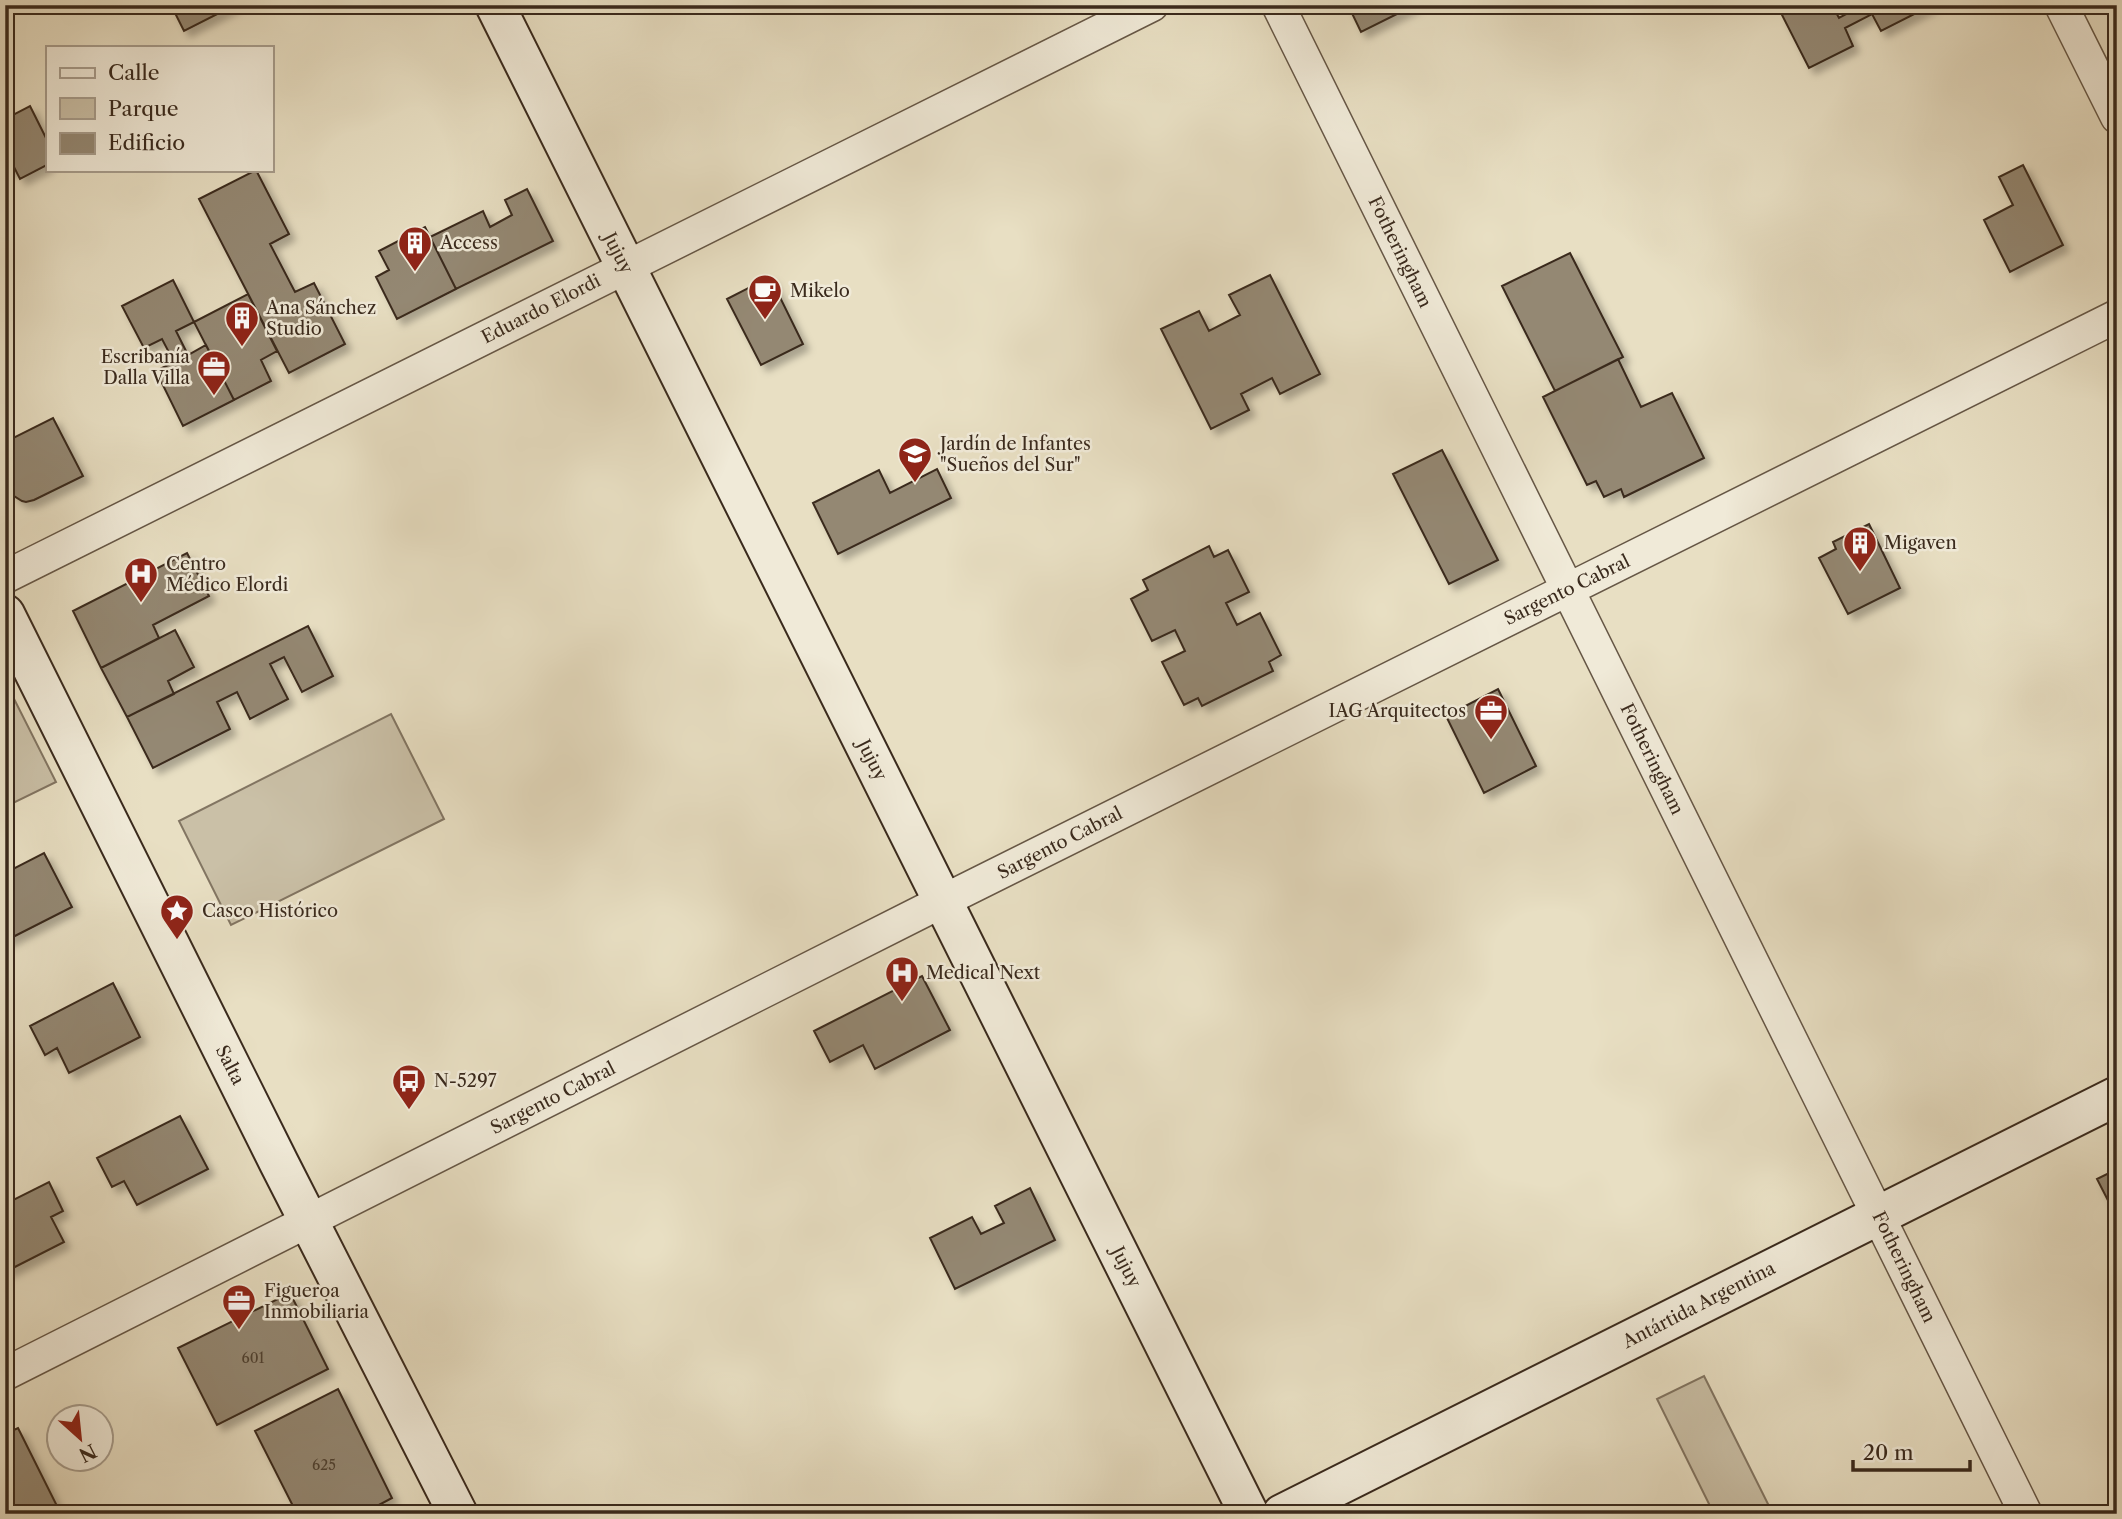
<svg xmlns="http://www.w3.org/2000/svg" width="2122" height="1519" viewBox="0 0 2122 1519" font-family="'Libre Caslon Text',serif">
	<defs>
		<filter id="shadow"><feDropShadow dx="6" dy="6" stdDeviation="3.5" flood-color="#0004"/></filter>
	</defs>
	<rect width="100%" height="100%" fill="#e8dfc3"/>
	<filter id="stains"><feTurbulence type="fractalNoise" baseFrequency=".00286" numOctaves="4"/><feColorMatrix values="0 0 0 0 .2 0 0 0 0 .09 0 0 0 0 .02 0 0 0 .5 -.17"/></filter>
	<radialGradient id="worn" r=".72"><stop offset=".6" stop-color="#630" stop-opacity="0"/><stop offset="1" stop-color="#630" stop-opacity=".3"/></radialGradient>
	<path fill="#cac0a7" stroke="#827562" stroke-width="2" d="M5,681L56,782L5,807Z
		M391,714L444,819L231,925L179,821Z
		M1704,1376L1773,1514H1714L1657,1399Z"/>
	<path fill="#948873" stroke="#3a2a1d" stroke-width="2" filter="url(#shadow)" d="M171,5H235L184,31Z
		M1348,5H1415L1361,32Z
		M1801,5H1832L1839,18L1863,5H1932L1881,31L1872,14L1845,28L1853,46L1809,68L1782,15Z
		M30,106L47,140V165L20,179L14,167L5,171V119Z
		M2023,165L2063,245L2010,272L1984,220L2013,205L1999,177Z
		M256,170L289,234L270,244L295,292L314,283L345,344L289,373L199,199Z
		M527,189L553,241L456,289L430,237L483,211L490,227L512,215L505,200Z
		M425,227L456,289L397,319L376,277L389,270L379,251Z
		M1570,253L1623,357L1555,391L1502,286Z
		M1270,275L1320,374L1280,394L1272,378L1241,394L1249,410L1211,429L1161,329L1199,311L1209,331L1240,315L1229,295Z
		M770,277L803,344L761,365L727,299Z
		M173,280L194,322L176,331L188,355L206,345L234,400L183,426L156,371L174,362L162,339L144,348L122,306Z
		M248,294L277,351L261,360L271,381L234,400L194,322Z
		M1618,359L1641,407L1672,393L1704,458L1624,497L1621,489L1604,497L1596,481L1587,485L1543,397Z
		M53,418L83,476L34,500L26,502L22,501L14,496L5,479V442Z
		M1442,450L1498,560L1449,584L1393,474Z
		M937,469L951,498L838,554L813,503L879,470L890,493Z
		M1869,524L1900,588L1848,614L1819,558L1836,549L1833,542Z
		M1209,546L1214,557L1228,550L1249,592L1226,603L1237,625L1260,613L1281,655L1269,662L1273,671L1202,706L1198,698L1184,705L1162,662L1185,651L1175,630L1152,641L1131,599L1148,590L1143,580Z
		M187,553L209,596L153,625L159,638L101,668L73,611Z
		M308,626L333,676L302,692L284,657L270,664L288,699L250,719L237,692L217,702L230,729L153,768L127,717Z
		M175,630L194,667L168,681L174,694L127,717L101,668Z
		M1498,689L1536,766L1484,793L1446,716Z
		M44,853L72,907L5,941V873Z
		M922,976L950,1030L875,1069L863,1045L830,1062L814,1031Z
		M113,983L140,1037L69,1073L57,1048L45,1055L30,1026Z
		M180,1116L208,1169L137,1205L124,1181L112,1187L97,1158Z
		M2117,1169V1218L2097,1179Z
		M49,1182L63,1211L51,1217L64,1242L5,1272V1204Z
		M1030,1188L1055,1240L955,1289L930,1238L972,1217L981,1234L1004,1223L995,1206Z
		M290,1293L328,1369L217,1425L178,1348Z
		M338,1389L392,1498L362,1514H297L255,1431Z
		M18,1428L61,1514H5V1434Z"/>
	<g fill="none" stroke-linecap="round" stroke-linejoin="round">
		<g stroke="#665746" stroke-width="35">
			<path id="street" d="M1278,5L2026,1514
				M2061,5L2117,117
				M5,577L1152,5
				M5,1374L943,901L2117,316"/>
		</g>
		<g stroke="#3a2a1d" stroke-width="42">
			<path id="secondary" d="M495,5L1249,1514
				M5,614L279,1163L458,1514
				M1282,1514L2117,1096"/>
		</g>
		<use href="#street" stroke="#f0ead8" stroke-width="32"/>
		<use href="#secondary" stroke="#f0ead8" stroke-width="38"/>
	</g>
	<defs>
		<g id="building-pin" transform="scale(1.75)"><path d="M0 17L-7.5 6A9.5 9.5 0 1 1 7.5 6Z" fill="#8f2418" stroke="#f0ead8"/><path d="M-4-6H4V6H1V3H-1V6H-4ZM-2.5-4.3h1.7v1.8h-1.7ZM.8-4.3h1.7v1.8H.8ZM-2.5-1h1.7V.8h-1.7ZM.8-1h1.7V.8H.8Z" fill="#fff"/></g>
		<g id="cafe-pin" transform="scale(1.75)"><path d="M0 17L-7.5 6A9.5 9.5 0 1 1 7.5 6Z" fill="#8f2418" stroke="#f0ead8"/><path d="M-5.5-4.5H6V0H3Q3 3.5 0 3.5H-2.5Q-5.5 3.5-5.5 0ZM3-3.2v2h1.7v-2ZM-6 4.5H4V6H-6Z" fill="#fff"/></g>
		<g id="office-pin" transform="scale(1.75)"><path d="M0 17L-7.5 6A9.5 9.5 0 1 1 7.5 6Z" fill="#8f2418" stroke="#f0ead8"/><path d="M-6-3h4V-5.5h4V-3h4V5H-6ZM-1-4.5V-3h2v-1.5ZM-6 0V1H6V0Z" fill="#fff"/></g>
		<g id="school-pin" transform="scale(1.75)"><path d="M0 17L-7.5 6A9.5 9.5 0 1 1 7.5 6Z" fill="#8f2418" stroke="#f0ead8"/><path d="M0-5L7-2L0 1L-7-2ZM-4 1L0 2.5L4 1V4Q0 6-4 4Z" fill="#fff"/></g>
		<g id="hospital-pin" transform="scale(1.75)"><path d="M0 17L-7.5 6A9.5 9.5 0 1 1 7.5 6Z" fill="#8f2418" stroke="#f0ead8"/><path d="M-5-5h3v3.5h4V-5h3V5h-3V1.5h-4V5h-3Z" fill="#fff"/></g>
		<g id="sight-pin" transform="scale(1.75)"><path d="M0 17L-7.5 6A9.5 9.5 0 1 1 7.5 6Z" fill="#8f2418" stroke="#f0ead8"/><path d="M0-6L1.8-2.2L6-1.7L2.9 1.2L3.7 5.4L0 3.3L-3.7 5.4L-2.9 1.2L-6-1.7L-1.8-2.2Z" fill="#fff"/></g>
		<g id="bus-pin" transform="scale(1.75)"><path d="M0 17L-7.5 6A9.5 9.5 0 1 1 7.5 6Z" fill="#8f2418" stroke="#f0ead8"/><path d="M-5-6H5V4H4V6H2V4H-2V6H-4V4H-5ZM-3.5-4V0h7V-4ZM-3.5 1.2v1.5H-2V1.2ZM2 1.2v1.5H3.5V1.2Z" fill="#fff"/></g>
	</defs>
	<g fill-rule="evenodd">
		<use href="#building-pin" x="415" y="243"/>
		<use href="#cafe-pin" x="765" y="291"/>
		<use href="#building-pin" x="242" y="318"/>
		<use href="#office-pin" x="214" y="367"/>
		<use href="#school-pin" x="915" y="454"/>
		<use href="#building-pin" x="1860" y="543"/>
		<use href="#hospital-pin" x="141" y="574"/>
		<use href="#office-pin" x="1491" y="711"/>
		<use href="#sight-pin" x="177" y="911"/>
		<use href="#hospital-pin" x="902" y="973"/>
		<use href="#bus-pin" x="409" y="1081"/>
		<use href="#office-pin" x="239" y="1301"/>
	</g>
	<g text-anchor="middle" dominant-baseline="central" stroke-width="5" stroke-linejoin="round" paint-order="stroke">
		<g font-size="14" fill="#504232">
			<text x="253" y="1358">601</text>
			<text x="324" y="1465">625</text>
		</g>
		<g font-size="18" fill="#3a2a1d" stroke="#f0ead8" text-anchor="start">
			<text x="440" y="243">Access</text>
			<text x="790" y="291">Mikelo</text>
			<text x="266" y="308">Ana Sánchez<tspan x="266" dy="21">Studio</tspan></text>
			<text x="190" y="357" text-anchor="end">Escribanía<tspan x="190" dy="21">Dalla Villa</tspan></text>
			<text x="940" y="444">Jardín de Infantes<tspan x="940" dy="21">"Sueños del Sur"</tspan></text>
			<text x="1884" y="543">Migaven</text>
			<text x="166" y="564">Centro<tspan x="166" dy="21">Médico Elordi</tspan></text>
			<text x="1466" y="711" text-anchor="end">IAG Arquitectos</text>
			<text x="202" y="911">Casco Histórico</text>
			<text x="926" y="973">Medical Next</text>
			<text x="434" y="1081">N-5297</text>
			<text x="264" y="1291">Figueroa<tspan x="264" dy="21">Inmobiliaria</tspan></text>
		</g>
		<g font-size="18" fill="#3a2a1d" stroke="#f0ead8">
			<text transform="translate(1400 252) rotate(64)">Fotheringham</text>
			<text transform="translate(618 253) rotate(63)">Jujuy</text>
			<text transform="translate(541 309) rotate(-27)">Eduardo Elordi</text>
			<text transform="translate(1567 590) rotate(-26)">Sargento Cabral</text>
			<text transform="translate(1652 759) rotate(64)">Fotheringham</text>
			<text transform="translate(872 760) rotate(63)">Jujuy</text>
			<text transform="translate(1060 843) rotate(-27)">Sargento Cabral</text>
			<text transform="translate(230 1065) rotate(63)">Salta</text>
			<text transform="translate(553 1098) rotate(-27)">Sargento Cabral</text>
			<text transform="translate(1126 1267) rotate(63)">Jujuy</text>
			<text transform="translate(1904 1267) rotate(64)">Fotheringham</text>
			<text transform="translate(1699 1305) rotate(-27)">Antártida Argentina</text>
		</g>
	</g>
	<rect width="2122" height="1519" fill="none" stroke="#e8dfc3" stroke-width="28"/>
	<rect x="7" y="7" width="2108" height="1505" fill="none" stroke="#3a2a1d" stroke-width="3.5"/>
	<rect x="14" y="14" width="2094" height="1491" fill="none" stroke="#3a2a1d" stroke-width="2"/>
	<rect x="46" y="46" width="228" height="126" fill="#f0ead8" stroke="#a79d8d" stroke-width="2"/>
	<rect x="60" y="68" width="35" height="10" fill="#f0ead8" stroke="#a79d8d" stroke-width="2"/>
	<text x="108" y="80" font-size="21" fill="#3a2a1d">Calle</text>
	<rect x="60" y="98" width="35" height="21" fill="#cac0a7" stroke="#a79d8d" stroke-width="2"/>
	<text x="108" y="116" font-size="21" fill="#3a2a1d">Parque</text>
	<rect x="60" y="133" width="35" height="21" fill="#948873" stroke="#a79d8d" stroke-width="2"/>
	<text x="108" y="150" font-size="21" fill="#3a2a1d">Edificio</text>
	<g transform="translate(80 1438) rotate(153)"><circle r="33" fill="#f0ead8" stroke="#a79d8d" stroke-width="2"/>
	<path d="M0-5L12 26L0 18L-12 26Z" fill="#8f2418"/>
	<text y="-10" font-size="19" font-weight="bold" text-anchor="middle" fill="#3a2a1d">N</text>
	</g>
	<path d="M1853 1460v10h117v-10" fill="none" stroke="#3a2a1d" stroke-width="3.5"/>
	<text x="1863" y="1460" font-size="21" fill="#3a2a1d" stroke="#f0ead8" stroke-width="5" paint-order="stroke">20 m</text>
	<rect width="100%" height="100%" filter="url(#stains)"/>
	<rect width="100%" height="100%" fill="url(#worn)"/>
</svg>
